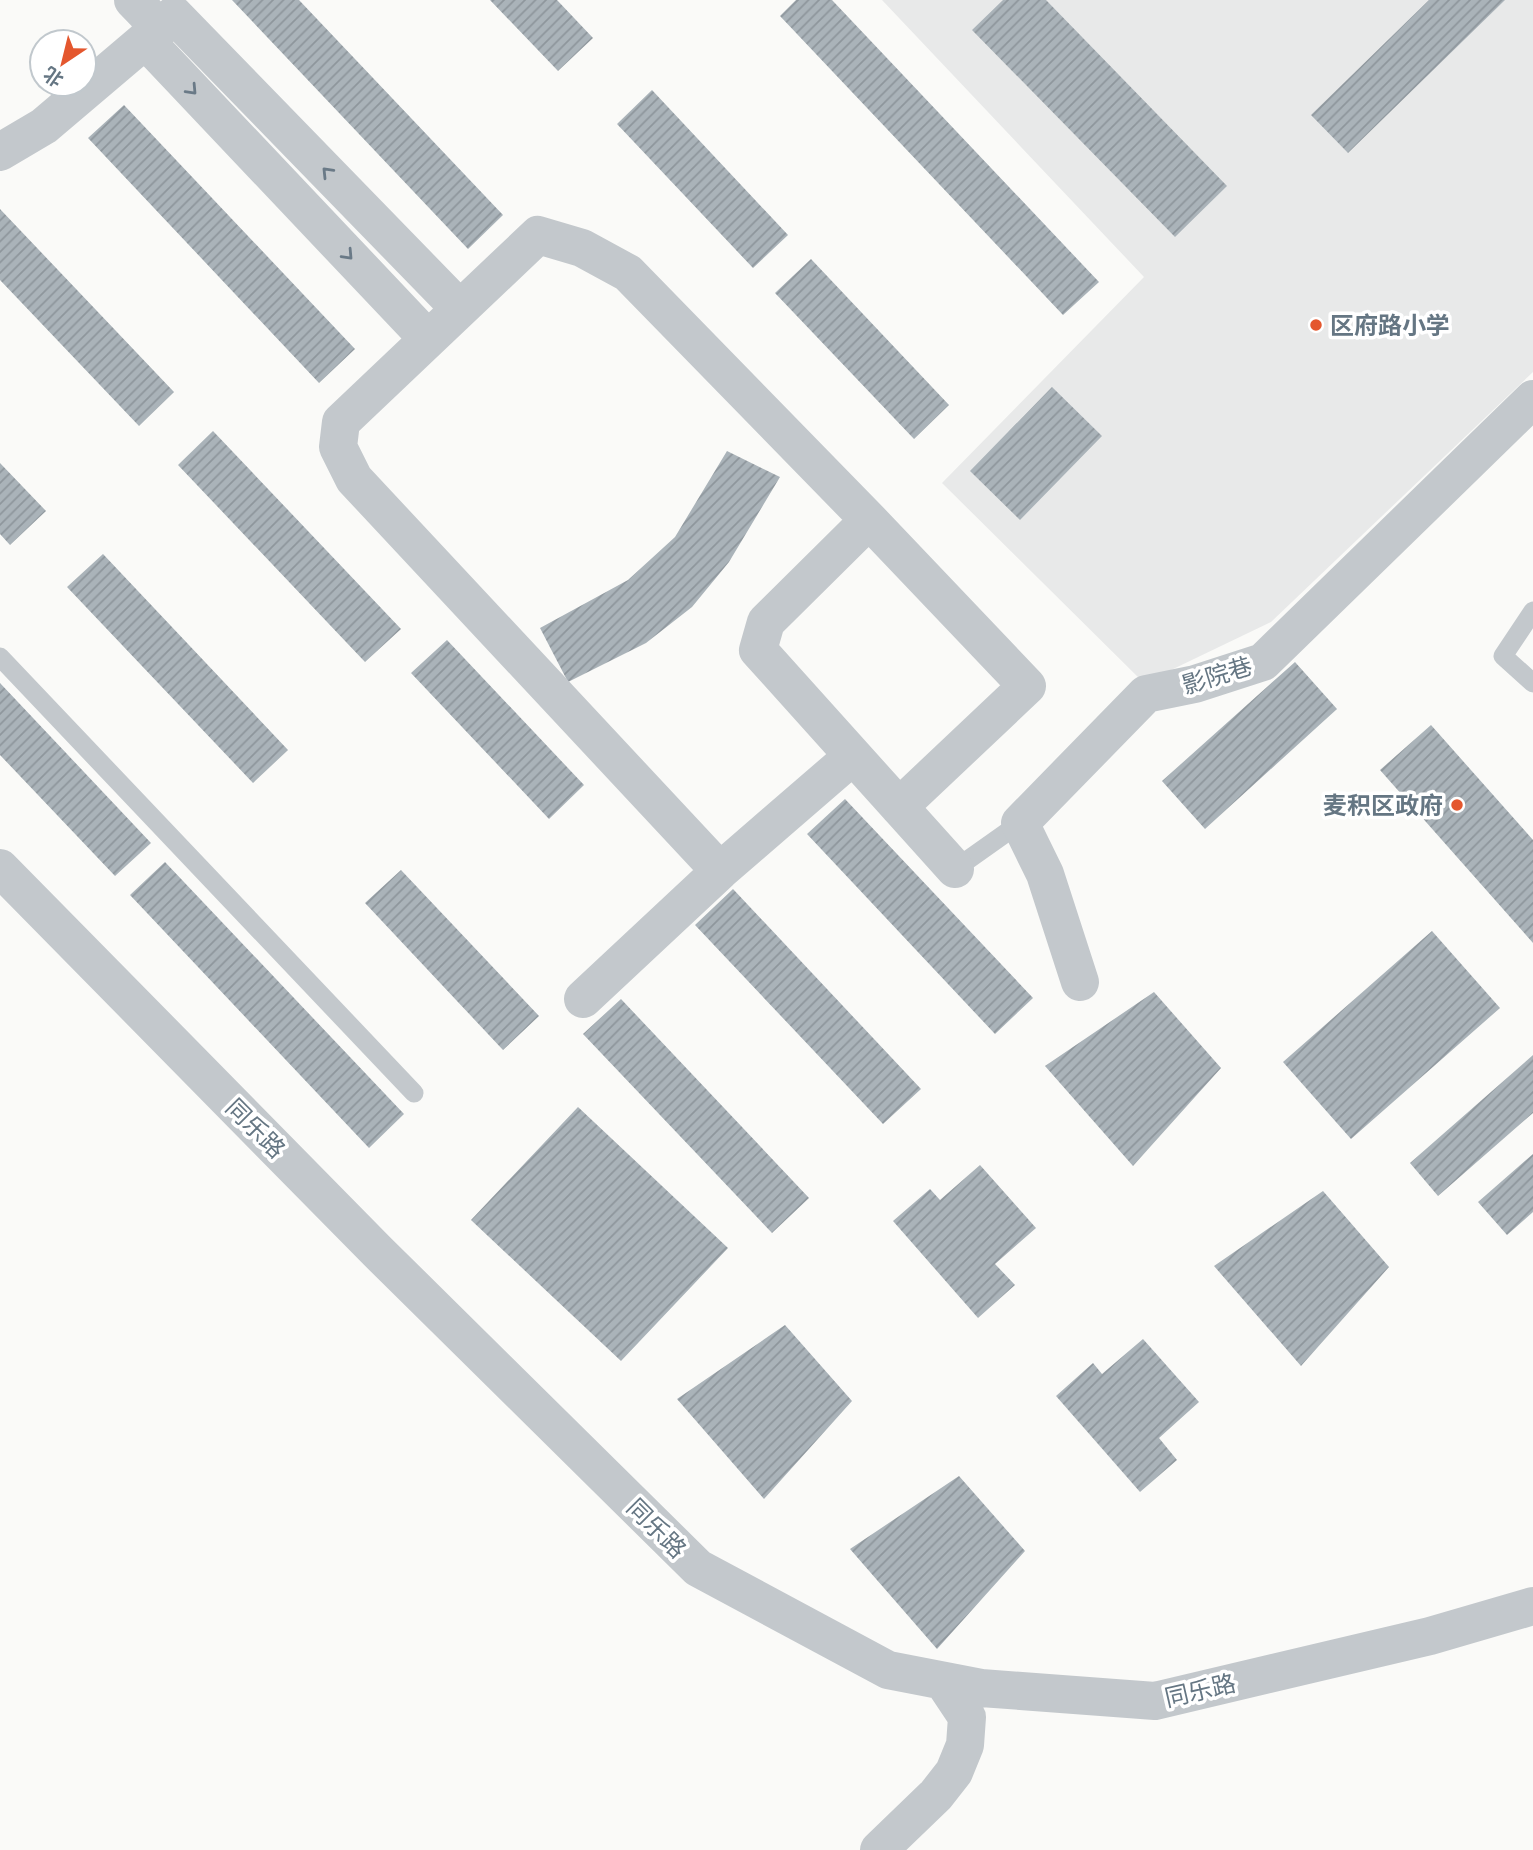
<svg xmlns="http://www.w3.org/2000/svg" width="1533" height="1850" viewBox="0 0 1533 1850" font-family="'Public Sans','Noto Sans SC',sans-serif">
	<defs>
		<pattern id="building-hatch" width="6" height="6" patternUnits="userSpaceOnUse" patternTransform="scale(1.75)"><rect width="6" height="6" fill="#aab3b9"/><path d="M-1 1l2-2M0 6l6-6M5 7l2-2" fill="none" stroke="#8e969c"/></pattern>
	</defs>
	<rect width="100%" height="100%" fill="#fafaf8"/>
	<path fill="#e8e9e9" d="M882,0H1533V372L1271,622L1144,683L942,483L1144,277Z"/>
	<path fill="url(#building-hatch)" d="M232,0H299L503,215L468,249Z
		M490,0H557L593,38L558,71Z
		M796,0H832L1099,282L1063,315L780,16Z
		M1003,0H1046L1227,186L1175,237L972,30Z
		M1429,0H1505L1348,153L1311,115Z
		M652,90L788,235L753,268L617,124Z
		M124,105L355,349L319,383L88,138Z
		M0,209L174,392L139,426L0,280Z
		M811,259L949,405L914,439L775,293Z
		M1052,387L1102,436L1020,520L970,471Z
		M213,431L401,629L365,662L178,465Z
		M727,451L780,477L729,562L692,607L646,643L568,682L540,628L628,580L675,537Z
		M0,463L46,511L10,545L0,534Z
		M103,554L288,750L253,783L67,587Z
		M447,640L584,785L549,819L411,673Z
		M1295,662L1337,709L1205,829L1162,781Z
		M0,683L151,843L115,876L0,755Z
		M1431,725L1533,840V943L1380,770Z
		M845,799L1033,998L995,1034L807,834Z
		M165,862L404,1114L369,1148L130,895Z
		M401,870L539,1016L503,1050L365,903Z
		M733,889L921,1089L883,1124L695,925Z
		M1432,931L1500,1008L1351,1139L1283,1062Z
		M1154,992L1221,1068L1133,1166L1045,1066Z
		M621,999L809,1198L772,1233L583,1034Z
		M1533,1055V1113L1438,1196L1410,1163Z
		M578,1107L728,1248L621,1361L471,1220Z
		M1533,1154V1212L1507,1235L1478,1202Z
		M980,1165L1036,1228L995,1264L1015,1285L978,1318L893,1221L930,1189L940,1200Z
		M1323,1191L1389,1267L1301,1366L1214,1266Z
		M785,1325L852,1401L764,1499L677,1399Z
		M1143,1339L1199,1402L1159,1438L1177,1460L1140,1492L1056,1396L1093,1363L1102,1374Z
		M959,1476L1025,1551L937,1649L850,1549Z"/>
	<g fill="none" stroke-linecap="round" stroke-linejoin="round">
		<path stroke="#c3c8cc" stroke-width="19" d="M1533,611L1503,656L1533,683
			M0,657L414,1093
			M955,869L1020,823"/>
		<path stroke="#c3c8cc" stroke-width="38" d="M133,0L160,28
			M174,15L460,309
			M145,40L428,339
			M0,152L44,126L163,25
			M869,520L766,622L758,650L955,869
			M0,868L377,1251L698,1568L888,1670L981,1688L1155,1701L1430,1636L1533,1606
			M720,871L354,479L338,447L341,422L538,235L582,248L628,273L869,520L1027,686L899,807
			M1080,982L1045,874L1020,823L1146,694L1195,684L1263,662L1533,399
			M583,999L720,871L853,756
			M879,1850L936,1795L954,1772L965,1745L967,1717L943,1681"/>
	</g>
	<defs><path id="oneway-chevron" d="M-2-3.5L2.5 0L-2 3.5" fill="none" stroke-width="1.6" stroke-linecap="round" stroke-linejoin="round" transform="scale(1.75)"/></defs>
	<g stroke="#6a7a87">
		<use href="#oneway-chevron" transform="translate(192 90) rotate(47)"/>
		<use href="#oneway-chevron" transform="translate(327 172) rotate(-134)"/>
		<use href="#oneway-chevron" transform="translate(348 255) rotate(47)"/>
	</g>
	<g fill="#e4572e" stroke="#fff" stroke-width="2.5">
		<circle cx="1316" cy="325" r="7"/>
		<circle cx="1457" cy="805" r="7"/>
	</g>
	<g text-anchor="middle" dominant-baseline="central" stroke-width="7" stroke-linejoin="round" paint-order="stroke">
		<g font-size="24" font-weight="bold" fill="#657683" stroke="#fff" text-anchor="start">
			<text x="1330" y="325">区府路小学</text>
			<text x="1443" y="805" text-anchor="end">麦积区政府</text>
		</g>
		<g font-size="24" fill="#657683" stroke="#fff">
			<text transform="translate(1217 675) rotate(-17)">影院巷</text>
			<text transform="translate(256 1128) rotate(45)">同乐路</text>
			<text transform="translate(657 1528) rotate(45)">同乐路</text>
			<text transform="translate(1200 1690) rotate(-13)">同乐路</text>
		</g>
	</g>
	<g transform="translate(63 63) rotate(215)"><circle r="33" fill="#ffffff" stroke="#c1c8cd" stroke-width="2"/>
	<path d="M0-5L12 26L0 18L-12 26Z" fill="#e4572e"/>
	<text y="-10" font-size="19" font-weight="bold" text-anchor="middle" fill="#657683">北</text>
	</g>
</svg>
